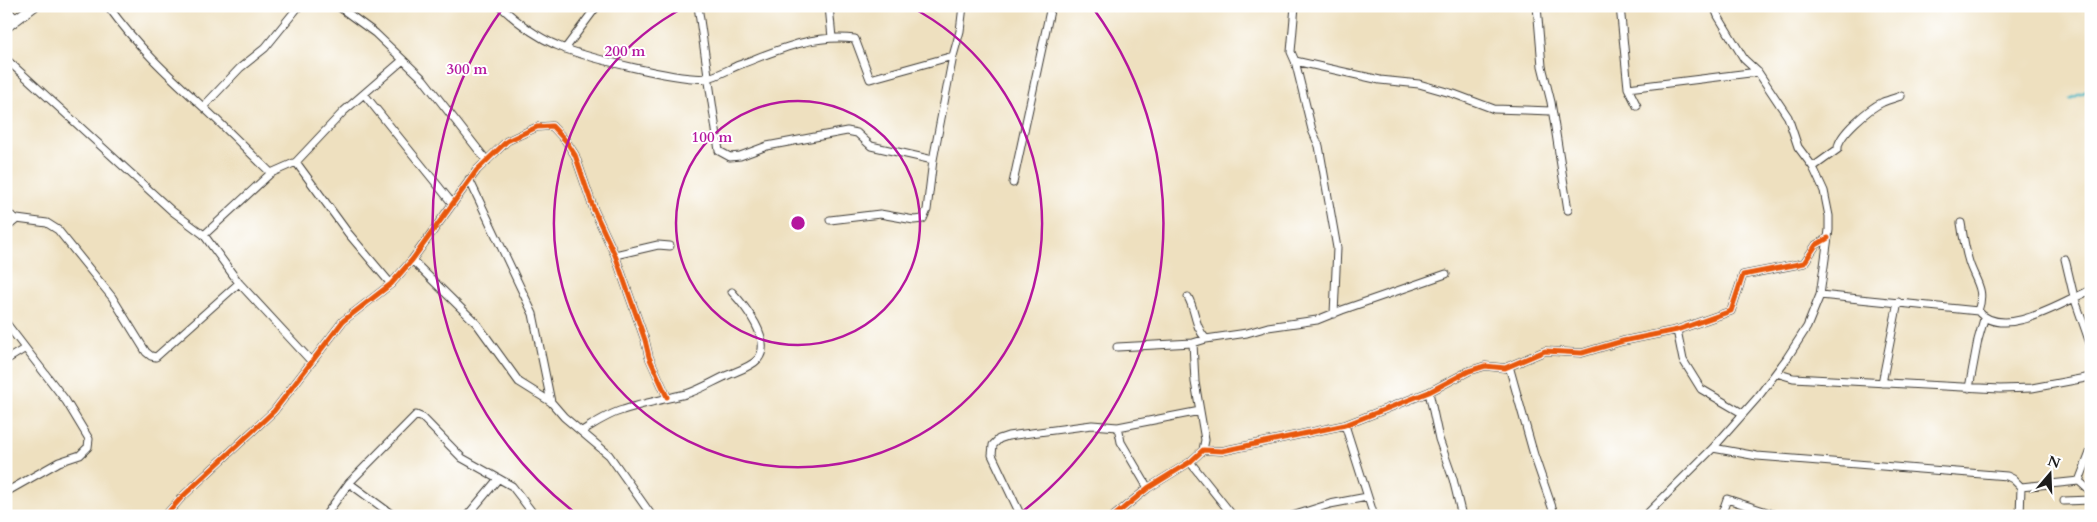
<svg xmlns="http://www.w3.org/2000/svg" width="2097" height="522" viewBox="0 0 2097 522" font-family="Cardo,serif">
	<rect width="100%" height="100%" fill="#fff"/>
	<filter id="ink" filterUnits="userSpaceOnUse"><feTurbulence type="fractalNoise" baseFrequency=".02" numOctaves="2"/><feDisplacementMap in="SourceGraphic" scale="10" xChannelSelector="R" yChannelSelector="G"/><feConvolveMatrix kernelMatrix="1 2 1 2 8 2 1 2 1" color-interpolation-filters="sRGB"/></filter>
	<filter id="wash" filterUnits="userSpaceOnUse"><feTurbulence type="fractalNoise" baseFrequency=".0096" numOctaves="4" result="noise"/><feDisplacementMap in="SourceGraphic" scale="20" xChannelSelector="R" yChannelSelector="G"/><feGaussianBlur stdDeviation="1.12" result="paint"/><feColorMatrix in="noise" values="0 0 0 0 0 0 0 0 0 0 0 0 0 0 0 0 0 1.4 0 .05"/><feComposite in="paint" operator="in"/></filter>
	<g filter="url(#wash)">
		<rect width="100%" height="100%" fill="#eee0bf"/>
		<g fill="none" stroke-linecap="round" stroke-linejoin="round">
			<path stroke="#42b1be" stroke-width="2.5" d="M2070,99L2091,89"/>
		</g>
	</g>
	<g filter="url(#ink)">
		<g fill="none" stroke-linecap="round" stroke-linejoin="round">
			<g stroke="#3c3934" stroke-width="9">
				<path id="street" d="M108,6C137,46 166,73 202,106C226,128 248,151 271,173
					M338,6L375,33L423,79L487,161
					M500,6C516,21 535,36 556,45C580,56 683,82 707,78C718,76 729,69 739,65C778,50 812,34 855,39L870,79L953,56
					M698,6L719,151L730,157L740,156L767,146L847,131L857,133L871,146L933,160
					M829,6L832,38
					M1295,6L1291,52L1295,61L1312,130L1319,146L1337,248L1334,314
					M1537,6L1542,66L1551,102L1568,210
					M1620,6L1628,88L1637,106
					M6,10L16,18
					M565,49L597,6
					M6,59L172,211L204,235L239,283L312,362
					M1295,61L1380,80L1419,84L1454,94L1494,109L1551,111
					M1628,88L1758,72
					M364,94L452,203
					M203,107L240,68L265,48L299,6
					M296,162L348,233L391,284
					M1813,167L1838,149C1837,135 1870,108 1883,102C1888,100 1895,98 1901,96
					M469,179L533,314L551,402
					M1013,183L1051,6
					M6,213L17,219L47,223L58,230L112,297L146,352L151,356L156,357L239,283
					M830,220L880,214L914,220L923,219L927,210L933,160L953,56L960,31L963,6
					M1961,223C1963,236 1965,249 1969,262C1975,281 1986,289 1978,311
					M6,228L17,219
					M204,235L271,173L296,162L344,111L403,60
					M615,255L658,245L670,246
					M2065,259L2074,297L2091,346
					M412,260L477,324L519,382L551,402L564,417L609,455L652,516
					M1820,295L1978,311C2003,341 2063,302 2091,290
					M1188,297C1196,311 1194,326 1206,339
					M6,323L66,401L89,439L88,447L80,455L59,462L6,492
					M1677,330L1683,360L1701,389L1742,413
					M1193,343L1195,382L1205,440L1203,450
					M1117,347L1193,343L1206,339L1247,333L1268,327L1317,320L1342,310L1446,274
					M6,360L24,349
					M1509,366L1534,455L1555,516
					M1776,373L1793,378L2000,389L2032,388L2091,377
					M1882,383L1898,302
					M1969,388L1978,340L1984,319
					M1429,392L1439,439L1453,479L1462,516
					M1345,425L1374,516
					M1118,427L1121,442L1148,488
					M582,431C595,423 608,414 623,410C643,403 665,399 686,394C700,390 714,381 728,375C737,371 751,367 758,359C773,340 744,305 732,292
					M1713,448L1757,456L2007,476L2013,479L2021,487L2020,516
					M1190,462L1233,516
					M2079,481L2091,450
					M2079,481L2091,492
					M349,483L394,516
					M2021,487L2079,481
					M2064,501L2091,500
					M165,516L181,498L274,411L343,321L391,284L412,260L477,170L507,141L537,127L552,126L566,141L575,155L594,210L615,255L645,340L649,357L667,397
					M325,516L349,483L416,415L423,418L462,458L512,486L535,516
					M467,516L498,479
					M1021,516L992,455L993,445L999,439L1008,436L1092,425L1118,427L1200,411
					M1114,516L1148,488L1190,462L1203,450L1222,451L1345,425L1429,392L1469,371L1485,366L1505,368L1545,351L1582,353L1623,341L1677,330L1731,311L1743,275L1804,263L1816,245L1828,238
					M1292,516L1330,504L1367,497
					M1645,516L1713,448L1758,397L1787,358L1807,327L1820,295L1829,230V216L1824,191L1813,167L1798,147L1788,117L1758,72L1744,59L1718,16L1714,6
					M1721,516L1727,499L1779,516"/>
			</g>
			<g stroke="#3c3934" stroke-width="12">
				<path id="secondary" d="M6,27L34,6"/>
			</g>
			<use href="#street" stroke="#fff" stroke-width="7"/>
			<use href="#secondary" stroke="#fff" stroke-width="10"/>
			<g stroke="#fff" stroke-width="8">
				<path id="cycleway" d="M165,516L181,498L274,411L343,321L391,284L412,260L477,170L507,141L537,127L552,126L566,141L575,155L594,210L615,255L645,340L649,357L667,397
					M1114,516L1148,488L1190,462L1203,450L1222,451L1345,425L1429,392L1469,371L1485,366L1505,368L1545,351L1582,353L1623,341L1677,330L1731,311L1743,275L1804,263L1816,245L1828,238"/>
			</g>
			<use href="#cycleway" stroke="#e8590c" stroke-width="5"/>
		</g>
	</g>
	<g fill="none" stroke="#b5179e" stroke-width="2.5">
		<circle cx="798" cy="223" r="122"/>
		<path d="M911 7A244 244 0 1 1 685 7"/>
		<path d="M578 515A365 365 0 0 1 503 8M1093 8A365 365 0 0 1 1018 515"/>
	</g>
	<circle cx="798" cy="223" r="8" fill="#b5179e" stroke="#fff" stroke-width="2.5"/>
	<g font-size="15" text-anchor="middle" font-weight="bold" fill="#b5179e" stroke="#fff" stroke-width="4" stroke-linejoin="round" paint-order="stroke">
		<text x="625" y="56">200 m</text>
		<text x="467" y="74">300 m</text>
		<text x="712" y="142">100 m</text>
	</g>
	<rect width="2097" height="522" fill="none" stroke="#fff" stroke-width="25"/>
	<g transform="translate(2050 474) rotate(19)" stroke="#ffffff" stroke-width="4" paint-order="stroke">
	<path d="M0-4L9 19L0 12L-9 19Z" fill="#1c1c1c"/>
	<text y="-8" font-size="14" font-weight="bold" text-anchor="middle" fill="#1c1c1c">N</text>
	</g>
</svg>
